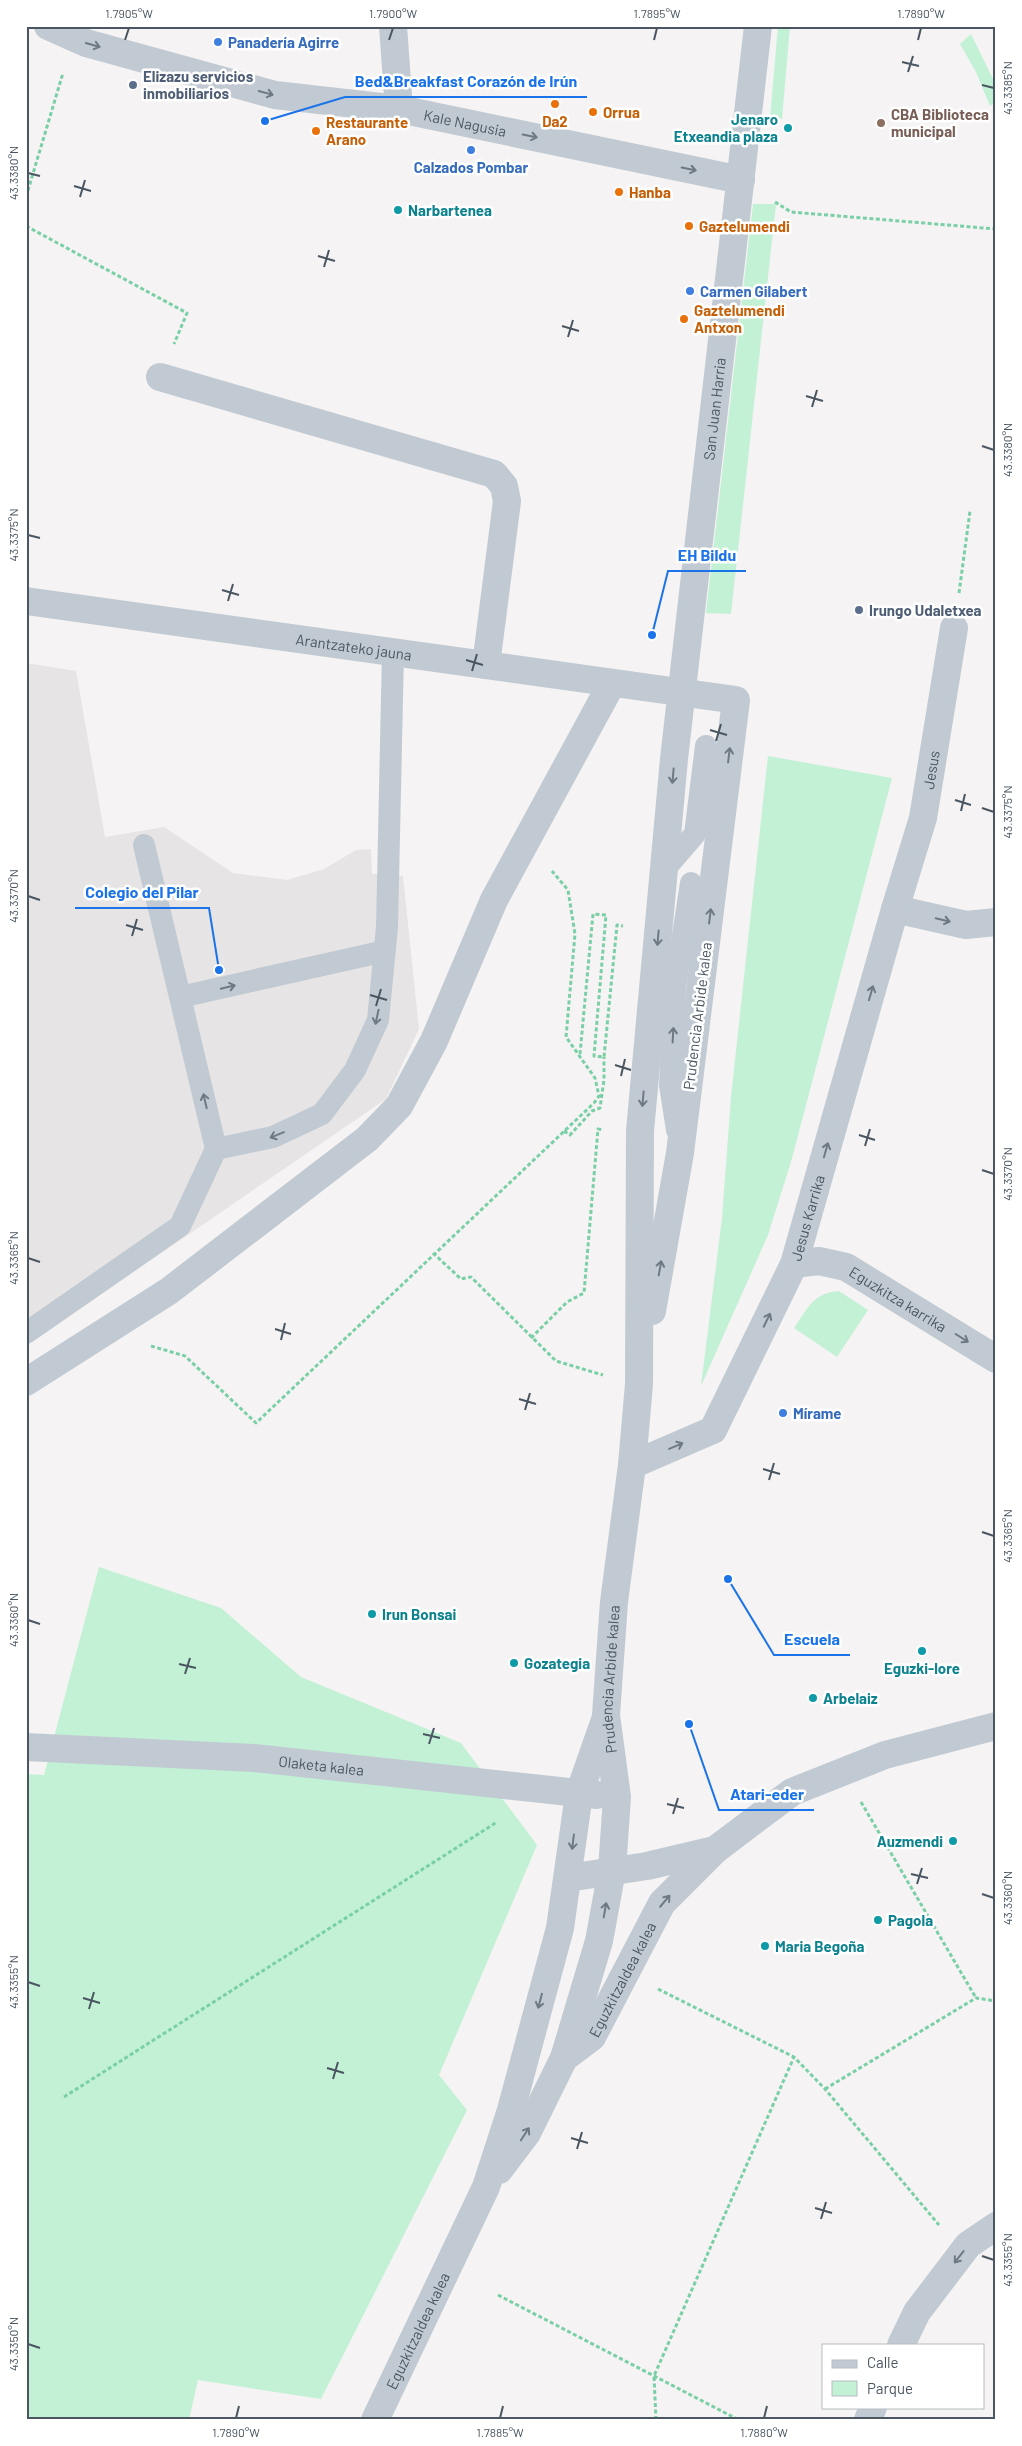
<svg xmlns="http://www.w3.org/2000/svg" width="1022" height="2446" viewBox="0 0 1022 2446" font-family="Barlow,sans-serif">
	<rect width="100%" height="100%" fill="#f5f3f3"/>
	<path fill="#e6e4e5" d="M26,663L76,671L105,837L164,827L233,873L287,880L324,869L356,850L371,849L372,874L403,876L419,1029L386,1099L26,1346Z"/>
	<path fill="#c3f1d5" d="M778,26H790L782,119L770,118Z
		M971,34L996,85V102L990,106L976,72L960,44Z
		M753,204H776L731,614L706,613Z
		M768,756L892,778L791,1162L768,1235L701,1386L722,1218L731,1097Z
		M839,1291L868,1310L837,1357L794,1328C808,1308 813,1293 839,1291Z
		M99,1567L221,1608L301,1677L461,1743L537,1845L439,2075L467,2110L321,2399L198,2380L189,2420H26V1774L44,1775Z"/>
	<g fill="none" stroke-linecap="round" stroke-linejoin="round">
		<path stroke="#7ad0a6" stroke-width="3" stroke-dasharray="4 2.5" stroke-linecap="butt" d="M26,197L63,73
			M775,202L791,212L996,229
			M26,226L187,313L174,344
			M959,593L970,511
			M580,1054L593,914L606,915L594,1056L604,1057L617,925L623,926
			M564,1131L570,1135L592,1111L600,1108L604,1080V1057
			M433,1253L461,1279L471,1277L556,1361L603,1375
			M531,1338L567,1302L584,1293L598,1129L603,1130
			M151,1346L185,1356L256,1423L594,1103L599,1096L595,1078L566,1037L575,934L568,890L552,871
			M861,1802L976,1998
			M658,1989L794,2057L825,2089L939,2225
			M825,2089L976,1998L996,2001
			M64,2097L497,1822
			M498,2295L739,2420
			M656,2420L654,2376L794,2057"/>
		<path stroke="#c1cad2" stroke-width="22" d="M664,870L695,834L706,746
			M180,997L385,951
			M677,1130L670,1085L675,988L691,883
			M216,1149L273,1137L322,1114L355,1070L378,1020L387,927L393,652
			M26,1333L180,1226L216,1149L144,845"/>
		<g stroke="#c1cad2" stroke-width="28">
			<path id="s1" d="M48,26L86,43L275,95L399,109L741,180"/>
			<path d="M393,26L399,109"/>
			<path d="M160,377L494,474L504,486L507,501L486,665"/>
			<path id="s2" d="M26,601L736,700L680,1153L652,1311"/>
			<path d="M895,909L966,925L996,922"/>
			<path id="s3" d="M794,1264L819,1261L846,1267L996,1359"/>
			<path d="M26,1382L169,1291L367,1139L399,1106L434,1041L494,900L612,683"/>
			<path id="s4" d="M632,1465L713,1430L794,1264L895,909L923,818L954,628"/>
			<path id="s5" d="M26,1747L254,1758L597,1795"/>
			<path d="M568,1878L647,1866L715,1850"/>
			<path id="s6" d="M564,2058L599,1941L612,1870L617,1797L606,1715L614,1602L632,1465L639,1384L640,1131L674,759L758,26"/>
			<path id="s7" d="M499,2170L527,2133L564,2058L592,2037L662,1903L715,1850L792,1792L885,1755L996,1726"/>
			<path d="M901,2345L917,2312L968,2245L996,2226"/>
			<path id="s8" d="M375,2420L486,2187L511,2110L560,1928L579,1794L605,1720"/>
			<path d="M868,2420L873,2407"/>
		</g>
	</g>
	<defs><path id="oneway-shaft" d="M-6 0H5M1.5-3L5.5 0L1.5 3" fill="none" stroke-width="1.6" stroke-linecap="round" stroke-linejoin="round" transform="scale(1.25)"/></defs>
	<g stroke="#6e7983">
		<use href="#oneway-shaft" transform="translate(93 45) rotate(16)"/>
		<use href="#oneway-shaft" transform="translate(266 93) rotate(15)"/>
		<use href="#oneway-shaft" transform="translate(530 136) rotate(12)"/>
		<use href="#oneway-shaft" transform="translate(689 169) rotate(12)"/>
		<use href="#oneway-shaft" transform="translate(729 755) rotate(-83)"/>
		<use href="#oneway-shaft" transform="translate(673 776) rotate(95)"/>
		<use href="#oneway-shaft" transform="translate(710 916) rotate(-83)"/>
		<use href="#oneway-shaft" transform="translate(943 920) rotate(13)"/>
		<use href="#oneway-shaft" transform="translate(658 938) rotate(95)"/>
		<use href="#oneway-shaft" transform="translate(228 987) rotate(-13)"/>
		<use href="#oneway-shaft" transform="translate(871 993) rotate(-74)"/>
		<use href="#oneway-shaft" transform="translate(377 1017) rotate(102)"/>
		<use href="#oneway-shaft" transform="translate(673 1035) rotate(-87)"/>
		<use href="#oneway-shaft" transform="translate(643 1099) rotate(95)"/>
		<use href="#oneway-shaft" transform="translate(205 1101) rotate(-103)"/>
		<use href="#oneway-shaft" transform="translate(277 1135) rotate(158)"/>
		<use href="#oneway-shaft" transform="translate(826 1150) rotate(-74)"/>
		<use href="#oneway-shaft" transform="translate(660 1268) rotate(-80)"/>
		<use href="#oneway-shaft" transform="translate(767 1320) rotate(-64)"/>
		<use href="#oneway-shaft" transform="translate(962 1338) rotate(32)"/>
		<use href="#oneway-shaft" transform="translate(676 1446) rotate(-23)"/>
		<use href="#oneway-shaft" transform="translate(573 1842) rotate(97)"/>
		<use href="#oneway-shaft" transform="translate(665 1901) rotate(-50)"/>
		<use href="#oneway-shaft" transform="translate(605 1910) rotate(-80)"/>
		<use href="#oneway-shaft" transform="translate(540 2001) rotate(105)"/>
		<use href="#oneway-shaft" transform="translate(525 2134) rotate(-57)"/>
		<use href="#oneway-shaft" transform="translate(959 2257) rotate(128)"/>
	</g>
	<path fill="none" stroke="#4a5661" stroke-width="2" d="M125,40L129,28M389,40L393,28M654,40L657,28M918,40L921,28M902,62L919,66M908,72L913,56M982,85L994,88M28,173L40,176M74,186L91,191M80,197L85,180M318,256L335,261M324,267L329,250M562,326L579,331M568,337L573,320M806,396L823,401M812,407L817,390M982,446L994,450M28,535L40,538M222,590L239,595M228,601L233,584M466,660L483,665M472,671L477,654M710,730L727,735M716,741L721,724M955,800L971,805M982,808L994,812M961,811L965,794M28,896L40,900M126,925L143,930M132,936L137,919M370,995L387,1000M376,1006L381,989M615,1065L631,1070M621,1076L625,1059M859,1135L875,1140M865,1146L870,1129M982,1170L994,1174M28,1258L40,1262M275,1329L291,1334M281,1340L285,1323M519,1399L536,1404M525,1410L530,1393M763,1469L780,1474M769,1480L774,1463M982,1532L994,1536M28,1620L40,1624M179,1664L196,1668M185,1674L190,1658M423,1734L440,1738M429,1744L434,1728M667,1804L684,1808M673,1814L678,1798M911,1874L928,1878M917,1884L922,1868M982,1894L994,1898M28,1982L40,1986M83,1998L100,2003M89,2009L94,1992M327,2068L344,2073M333,2079L338,2062M571,2138L588,2143M577,2149L582,2132M815,2208L832,2213M821,2219L826,2202M982,2256L994,2260M28,2344L40,2348M236,2418L239,2406M500,2418L503,2406M764,2418L767,2406"/>
	<g fill="#3f7fe0" stroke="#fff" stroke-width="2">
		<circle cx="218" cy="42" r="5"/>
		<circle cx="471" cy="150" r="5"/>
		<circle cx="690" cy="291" r="5"/>
		<circle cx="783" cy="1413" r="5"/>
	</g>
	<g fill="#5c6f8a" stroke="#fff" stroke-width="2">
		<circle cx="133" cy="85" r="5"/>
		<circle cx="859" cy="610" r="5"/>
	</g>
	<g fill="#e8710a" stroke="#fff" stroke-width="2">
		<circle cx="555" cy="104" r="5"/>
		<circle cx="593" cy="112" r="5"/>
		<circle cx="316" cy="131" r="5"/>
		<circle cx="619" cy="192" r="5"/>
		<circle cx="689" cy="226" r="5"/>
		<circle cx="684" cy="319" r="5"/>
	</g>
	<circle fill="#8d6e63" stroke="#fff" stroke-width="2" cx="881" cy="123" r="5"/>
	<g fill="#0f9aa8" stroke="#fff" stroke-width="2">
		<circle cx="788" cy="128" r="5"/>
		<circle cx="398" cy="210" r="5"/>
		<circle cx="372" cy="1614" r="5"/>
		<circle cx="922" cy="1651" r="5"/>
		<circle cx="514" cy="1663" r="5"/>
		<circle cx="813" cy="1698" r="5"/>
		<circle cx="953" cy="1841" r="5"/>
		<circle cx="878" cy="1920" r="5"/>
		<circle cx="765" cy="1946" r="5"/>
	</g>
	<g text-anchor="middle" dominant-baseline="central" stroke-width="5" stroke-linejoin="round" paint-order="stroke">
		<g font-size="15" font-weight="bold" fill="#366cbe" stroke="#fff" text-anchor="start">
			<text x="228" y="42">Panadería Agirre</text>
			<text x="471" y="167" text-anchor="middle">Calzados Pombar</text>
			<text x="700" y="291">Carmen Gilabert</text>
			<text x="793" y="1413">Mírame</text>
		</g>
		<g font-size="15" font-weight="bold" fill="#4e5e75" stroke="#fff" text-anchor="start">
			<text x="143" y="76">Elizazu servicios<tspan x="143" dy="17">inmobiliarios</tspan></text>
			<text x="869" y="610">Irungo Udaletxea</text>
		</g>
		<g font-size="15" font-weight="bold" fill="#c56008" stroke="#fff" text-anchor="start">
			<text x="603" y="112">Orrua</text>
			<text x="555" y="121" text-anchor="middle">Da2</text>
			<text x="326" y="122">Restaurante<tspan x="326" dy="17">Arano</tspan></text>
			<text x="629" y="192">Hanba</text>
			<text x="699" y="226">Gaztelumendi</text>
			<text x="694" y="310">Gaztelumendi<tspan x="694" dy="17">Antxon</tspan></text>
		</g>
		<g font-size="15" font-weight="bold" fill="#785e54" stroke="#fff" text-anchor="start">
			<text x="891" y="114">CBA Biblioteca<tspan x="891" dy="17">municipal</tspan></text>
		</g>
		<g font-size="15" font-weight="bold" fill="#0d838f" stroke="#fff" text-anchor="start">
			<text x="778" y="119" text-anchor="end">Jenaro<tspan x="778" dy="17">Etxeandia plaza</tspan></text>
			<text x="408" y="210">Narbartenea</text>
			<text x="382" y="1614">Irun Bonsai</text>
			<text x="524" y="1663">Gozategia</text>
			<text x="922" y="1668" text-anchor="middle">Eguzki-lore</text>
			<text x="823" y="1698">Arbelaiz</text>
			<text x="943" y="1841" text-anchor="end">Auzmendi</text>
			<text x="888" y="1920">Pagola</text>
			<text x="775" y="1946">Maria Begoña</text>
		</g>
		<g font-size="15" fill="#4a5661" stroke="#fff">
			<text stroke="none"><textPath href="#s1" startOffset="430">Kale Nagusia</textPath></text>
			<text stroke="none"><textPath href="#s6" startOffset="1662">San Juan Harria</textPath></text>
			<text stroke="none"><textPath href="#s2" startOffset="331">Arantzateko jauna</textPath></text>
			<text stroke="none"><textPath href="#s4" startOffset="786">Jesus</textPath></text>
			<text transform="translate(697 1016) rotate(-83)">Prudencia Arbide kalea</text>
			<text stroke="none"><textPath href="#s4" startOffset="321">Jesus Karrika</textPath></text>
			<text stroke="none"><textPath href="#s3" startOffset="114">Eguzkitza karrika</textPath></text>
			<text stroke="none"><textPath href="#s6" startOffset="386">Prudencia Arbide kalea</textPath></text>
			<text stroke="none"><textPath href="#s5" startOffset="296">Olaketa kalea</textPath></text>
			<text stroke="none"><textPath href="#s7" startOffset="230">Eguzkitzaldea kalea</textPath></text>
			<text stroke="none"><textPath href="#s8" startOffset="99">Eguzkitzaldea kalea</textPath></text>
		</g>
	</g>
	<path fill="none" stroke="#1a73e8" stroke-width="2" d="M265 121L345 97H587M652 635L668 571H746M219 970L209 908H75M728 1579L774 1655H850M689 1724L719 1810H814"/>
	<g fill="#1a73e8" stroke="#fff" stroke-width="2">
		<circle cx="265" cy="121" r="5"/>
		<circle cx="652" cy="635" r="5"/>
		<circle cx="219" cy="970" r="5"/>
		<circle cx="728" cy="1579" r="5"/>
		<circle cx="689" cy="1724" r="5"/>
	</g>
	<g font-size="16" text-anchor="middle" font-weight="bold" fill="#1a73e8" stroke="#fff" stroke-width="5" stroke-linejoin="round" paint-order="stroke">
		<text x="466" y="87">Bed&amp;Breakfast Corazón de Irún</text>
		<text x="707" y="561">EH Bildu</text>
		<text x="142" y="898">Colegio del Pilar</text>
		<text x="812" y="1645">Escuela</text>
		<text x="767" y="1800">Atari-eder</text>
	</g>
	<rect width="1022" height="2446" fill="none" stroke="#ffffff" stroke-width="55"/>
	<rect x="822" y="2344" width="162" height="65" fill="#ffffff" stroke="#b7bbc0"/>
	<rect x="832" y="2360" width="25" height="8" fill="#c1cad2" stroke="#b7bbc0"/>
	<text x="867" y="2368" font-size="15" fill="#4a5661">Calle</text>
	<rect x="832" y="2381" width="25" height="15" fill="#c3f1d5" stroke="#b7bbc0"/>
	<text x="867" y="2394" font-size="15" fill="#4a5661">Parque</text>
	<rect x="28" y="28" width="966" height="2390" fill="none" stroke="#4a5661" stroke-width="2"/>
	<g font-size="12" text-anchor="middle" fill="#4a5661">
		<text x="129" y="18">1.7905°W</text>
		<text x="393" y="18">1.7900°W</text>
		<text x="657" y="18">1.7895°W</text>
		<text x="921" y="18">1.7890°W</text>
		<text transform="translate(1008 88) rotate(-90)" y="4">43.3385°N</text>
		<text transform="translate(14 173) rotate(-90)" y="4">43.3380°N</text>
		<text transform="translate(1008 450) rotate(-90)" y="4">43.3380°N</text>
		<text transform="translate(14 535) rotate(-90)" y="4">43.3375°N</text>
		<text transform="translate(1008 812) rotate(-90)" y="4">43.3375°N</text>
		<text transform="translate(14 896) rotate(-90)" y="4">43.3370°N</text>
		<text transform="translate(1008 1174) rotate(-90)" y="4">43.3370°N</text>
		<text transform="translate(14 1258) rotate(-90)" y="4">43.3365°N</text>
		<text transform="translate(1008 1536) rotate(-90)" y="4">43.3365°N</text>
		<text transform="translate(14 1620) rotate(-90)" y="4">43.3360°N</text>
		<text transform="translate(1008 1898) rotate(-90)" y="4">43.3360°N</text>
		<text transform="translate(14 1982) rotate(-90)" y="4">43.3355°N</text>
		<text transform="translate(1008 2260) rotate(-90)" y="4">43.3355°N</text>
		<text transform="translate(14 2344) rotate(-90)" y="4">43.3350°N</text>
		<text x="236" y="2437">1.7890°W</text>
		<text x="500" y="2437">1.7885°W</text>
		<text x="764" y="2437">1.7880°W</text>
	</g>
</svg>
